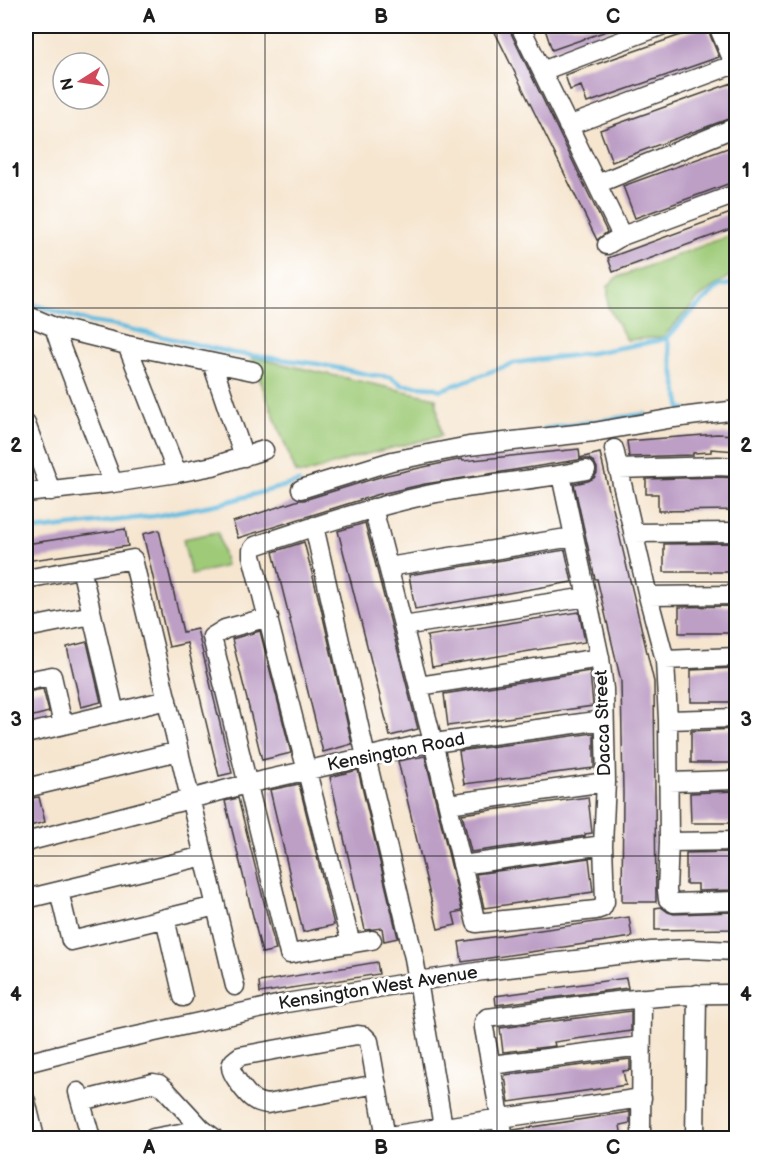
<svg xmlns="http://www.w3.org/2000/svg" width="762" height="1164" viewBox="0 0 762 1164" font-family="'Balsamiq Sans',sans-serif">
	<rect width="100%" height="100%" fill="#fff"/>
	<filter id="ink" filterUnits="userSpaceOnUse"><feTurbulence type="fractalNoise" baseFrequency=".0167" numOctaves="2"/><feDisplacementMap in="SourceGraphic" scale="12" xChannelSelector="R" yChannelSelector="G"/><feConvolveMatrix kernelMatrix="1 2 1 2 8 2 1 2 1" color-interpolation-filters="sRGB"/></filter>
	<filter id="wash" filterUnits="userSpaceOnUse"><feTurbulence type="fractalNoise" baseFrequency=".008" numOctaves="4" result="noise"/><feDisplacementMap in="SourceGraphic" scale="24" xChannelSelector="R" yChannelSelector="G"/><feGaussianBlur stdDeviation="1.35" result="paint"/><feColorMatrix in="noise" values="0 0 0 0 0 0 0 0 0 0 0 0 0 0 0 0 0 1.4 0 .05"/><feComposite in="paint" operator="in"/></filter>
	<g filter="url(#wash)">
		<rect width="100%" height="100%" fill="#f6e6d0"/>
		<path fill="#9fcb78" stroke="#5e744a" stroke-width="1.5" d="M736,233V274L731,275L699,298L663,337L627,340L608,307V286L616,278Z
			M251,357L436,398L441,436L355,457L305,474L296,473Z
			M218,532L226,566L191,575L183,539Z"/>
		<g fill="none" stroke-linecap="round" stroke-linejoin="round">
			<path stroke="#62bbdf" stroke-width="4.5" d="M26,302L90,322L117,326L233,353L318,364L371,375L390,377L403,385L432,387L441,390L514,363L591,353L657,341L667,338L687,316L720,286L736,283
				M667,338L681,409H686
				M544,429L645,414
				M26,531L155,516L223,503L299,482"/>
		</g>
		<g id="blocks">
			<path fill="#bd9fc6" d="M492,26H509L510,31L607,232L597,240Z
				M544,26H618V27L552,50Z
				M707,26L708,30L719,57L587,103L581,86L570,90L565,75Z
				M732,83L736,95V116L612,162L600,130Z
				M736,145V181L635,218L623,186Z
				M736,211V227L613,272L608,258Z
				M717,434L736,435V451L711,449V452L693,453V455L629,457L627,441Z
				M579,449L580,458L600,453L654,682L656,902H622L623,794L621,681L597,579H595L574,484L588,481L594,478L597,473V468L594,462L589,459H584L425,484L376,495L238,538L233,522L299,500H304L383,476L410,470L462,459L463,461Z
				M718,477L736,478V510L658,511V494H646V479Z
				M365,523L418,729L390,736L338,531Z
				M125,529L128,546L26,561V544Z
				M159,530L183,632L197,629L232,773L219,776L187,643L169,647L143,534Z
				M304,542L321,608L352,744L323,752L273,552Z
				M736,543V572H664V544Z
				M565,550L572,582L415,609L409,575Z
				M736,606V633H679V607Z
				M579,612L585,642L432,667L427,636Z
				M260,631L291,753L262,760L232,639Z
				M87,642L101,702L81,707L67,647Z
				M736,668V702H691V670Z
				M590,671L593,706L448,726L444,694Z
				M43,689L49,712L26,718V692Z
				M736,729V763H691V731Z
				M594,733V768L464,784L459,751Z
				M425,756L462,911L453,913L456,925L438,929L398,761Z
				M358,770L398,938L384,941L382,928L365,930L330,777Z
				M299,784L334,925L303,932L270,790Z
				M736,791V823H691L690,793Z
				M39,797L45,822L26,827V799Z
				M588,797L592,833L585,834V836L471,852L462,814Z
				M238,798L276,950L262,953L225,801Z
				M733,852V890L698,891V884H686V853Z
				M589,858L593,892L484,908L476,874Z
				M661,907L668,912L674,914L735,912V929L655,930V908Z
				M629,917L632,937L462,962L459,942Z
				M377,962L379,974L260,993L259,982Z
				M626,978L628,988L496,1005L495,996Z
				M631,1011V1031L554,1042L555,1046L503,1052L500,1028Z
				M630,1059V1070L623,1071L626,1085L509,1102L505,1075Z
				M630,1112V1123L620,1125L622,1138H515L514,1130Z"/>
		</g>
	</g>
	<g filter="url(#ink)">
		<use href="#blocks" fill-opacity="0" stroke="#3d3a37" stroke-width="1.5"/>
		<g fill="none" stroke-linecap="round" stroke-linejoin="round">
			<g stroke="#3d3a37" stroke-width="21">
				<path id="minor" d="M520,26L622,236
					M718,26L736,68
					M542,71L661,26
					M568,126L735,64
					M597,184L736,127
					M607,245L622,236L736,194
					M26,315L54,327L127,345L253,371
					M54,327L60,345L113,483
					M127,345L177,473
					M212,363L244,457
					M26,424L51,491
					M614,449L648,596L665,660L668,720L669,842L667,890L668,899L674,903L736,901
					M618,469L718,466L736,467
					M301,489L392,461L469,446L594,432L674,418L729,411L736,412
					M26,493L113,483L177,473L213,466L264,450
					M373,508L433,742L476,923L596,910L602,908L605,902L603,845L606,782L604,689L600,658L561,475
					M314,526L366,757L414,958L445,1138
					M633,533L736,532
					M388,567L573,537
					M81,568L115,713
					M26,579L133,559L235,986
					M648,596L736,595
					M269,617L225,629L212,637L289,954L372,940
					M403,626L587,597
					M26,628L92,615
					M665,660L736,657
					M26,681L52,676L63,725
					M419,686L600,658
					M668,720L736,718
					M26,734L167,700
					M669,782L736,780
					M26,788L179,751
					M448,804L606,782
					M26,842L247,784L419,745L604,720
					M669,842L736,841
					M462,865L603,845
					M59,891L71,941L216,906
					M26,899L204,856
					M165,918L183,997
					M351,944L252,556V550L255,546C312,527 368,508 427,495C479,484 533,481 586,470
					M26,1063L96,1045L286,1003L419,981L483,971L651,951L689,949L736,951
					M491,1065L641,1046
					M377,1084L267,1104C261,1103 257,1102 253,1099C247,1095 230,1073 231,1067C231,1061 237,1059 240,1056L357,1035L364,1036L369,1041L386,1138
					M78,1092L91,1138
					M26,1101L35,1138
					M81,1101L153,1083L159,1084L165,1089L202,1129L214,1138
					M153,1138L202,1129
					M377,1138L501,1118L642,1098
					M504,1138L484,1028V1022L487,1018C570,1007 653,993 736,994
					M641,1138L642,998
					M695,1138L697,994"/>
			</g>
			<use href="#minor" stroke="#fff" stroke-width="18"/>
		</g>
	</g>
	<path fill="none" stroke="#1c1c1c" stroke-width="1.5" stroke-opacity="0.55" d="M265,26V1138M497,26V1138M26,308H736M26,582H736M26,856H736"/>
	<g text-anchor="middle" dominant-baseline="central" stroke-width="6" stroke-linejoin="round" paint-order="stroke">
		<g font-size="18" fill="#1c1c1c" stroke="#fff">
			<text transform="translate(603 723) rotate(-92)">Dacca Street</text>
			<text transform="translate(396 752) rotate(-11)">Kensington Road</text>
			<text transform="translate(378 988) rotate(-9)">Kensington West Avenue</text>
		</g>
	</g>
	<rect width="762" height="1164" fill="none" stroke="#fff" stroke-width="66"/>
	<g transform="translate(81 81) rotate(258)"><circle r="28" fill="#ffffff" stroke="#a4a4a4" stroke-width="1.5"/>
	<path d="M0-4.5L10 22L0 15L-10 22Z" fill="#d1495b"/>
	<text y="-9" font-size="16" font-weight="bold" text-anchor="middle" fill="#1c1c1c">N</text>
	</g>
	<rect x="33" y="33" width="696" height="1098" fill="none" stroke="#1c1c1c" stroke-width="2"/>
	<g font-size="20" text-anchor="middle" font-weight="bold" fill="#1c1c1c">
		<text x="149" y="23">A</text>
		<text x="381" y="23">B</text>
		<text x="613" y="23">C</text>
		<text x="16" y="177">1</text>
		<text x="746" y="177">1</text>
		<text x="16" y="452">2</text>
		<text x="746" y="452">2</text>
		<text x="16" y="726">3</text>
		<text x="746" y="726">3</text>
		<text x="16" y="1001">4</text>
		<text x="746" y="1001">4</text>
		<text x="149" y="1154">A</text>
		<text x="381" y="1154">B</text>
		<text x="613" y="1154">C</text>
	</g>
</svg>
